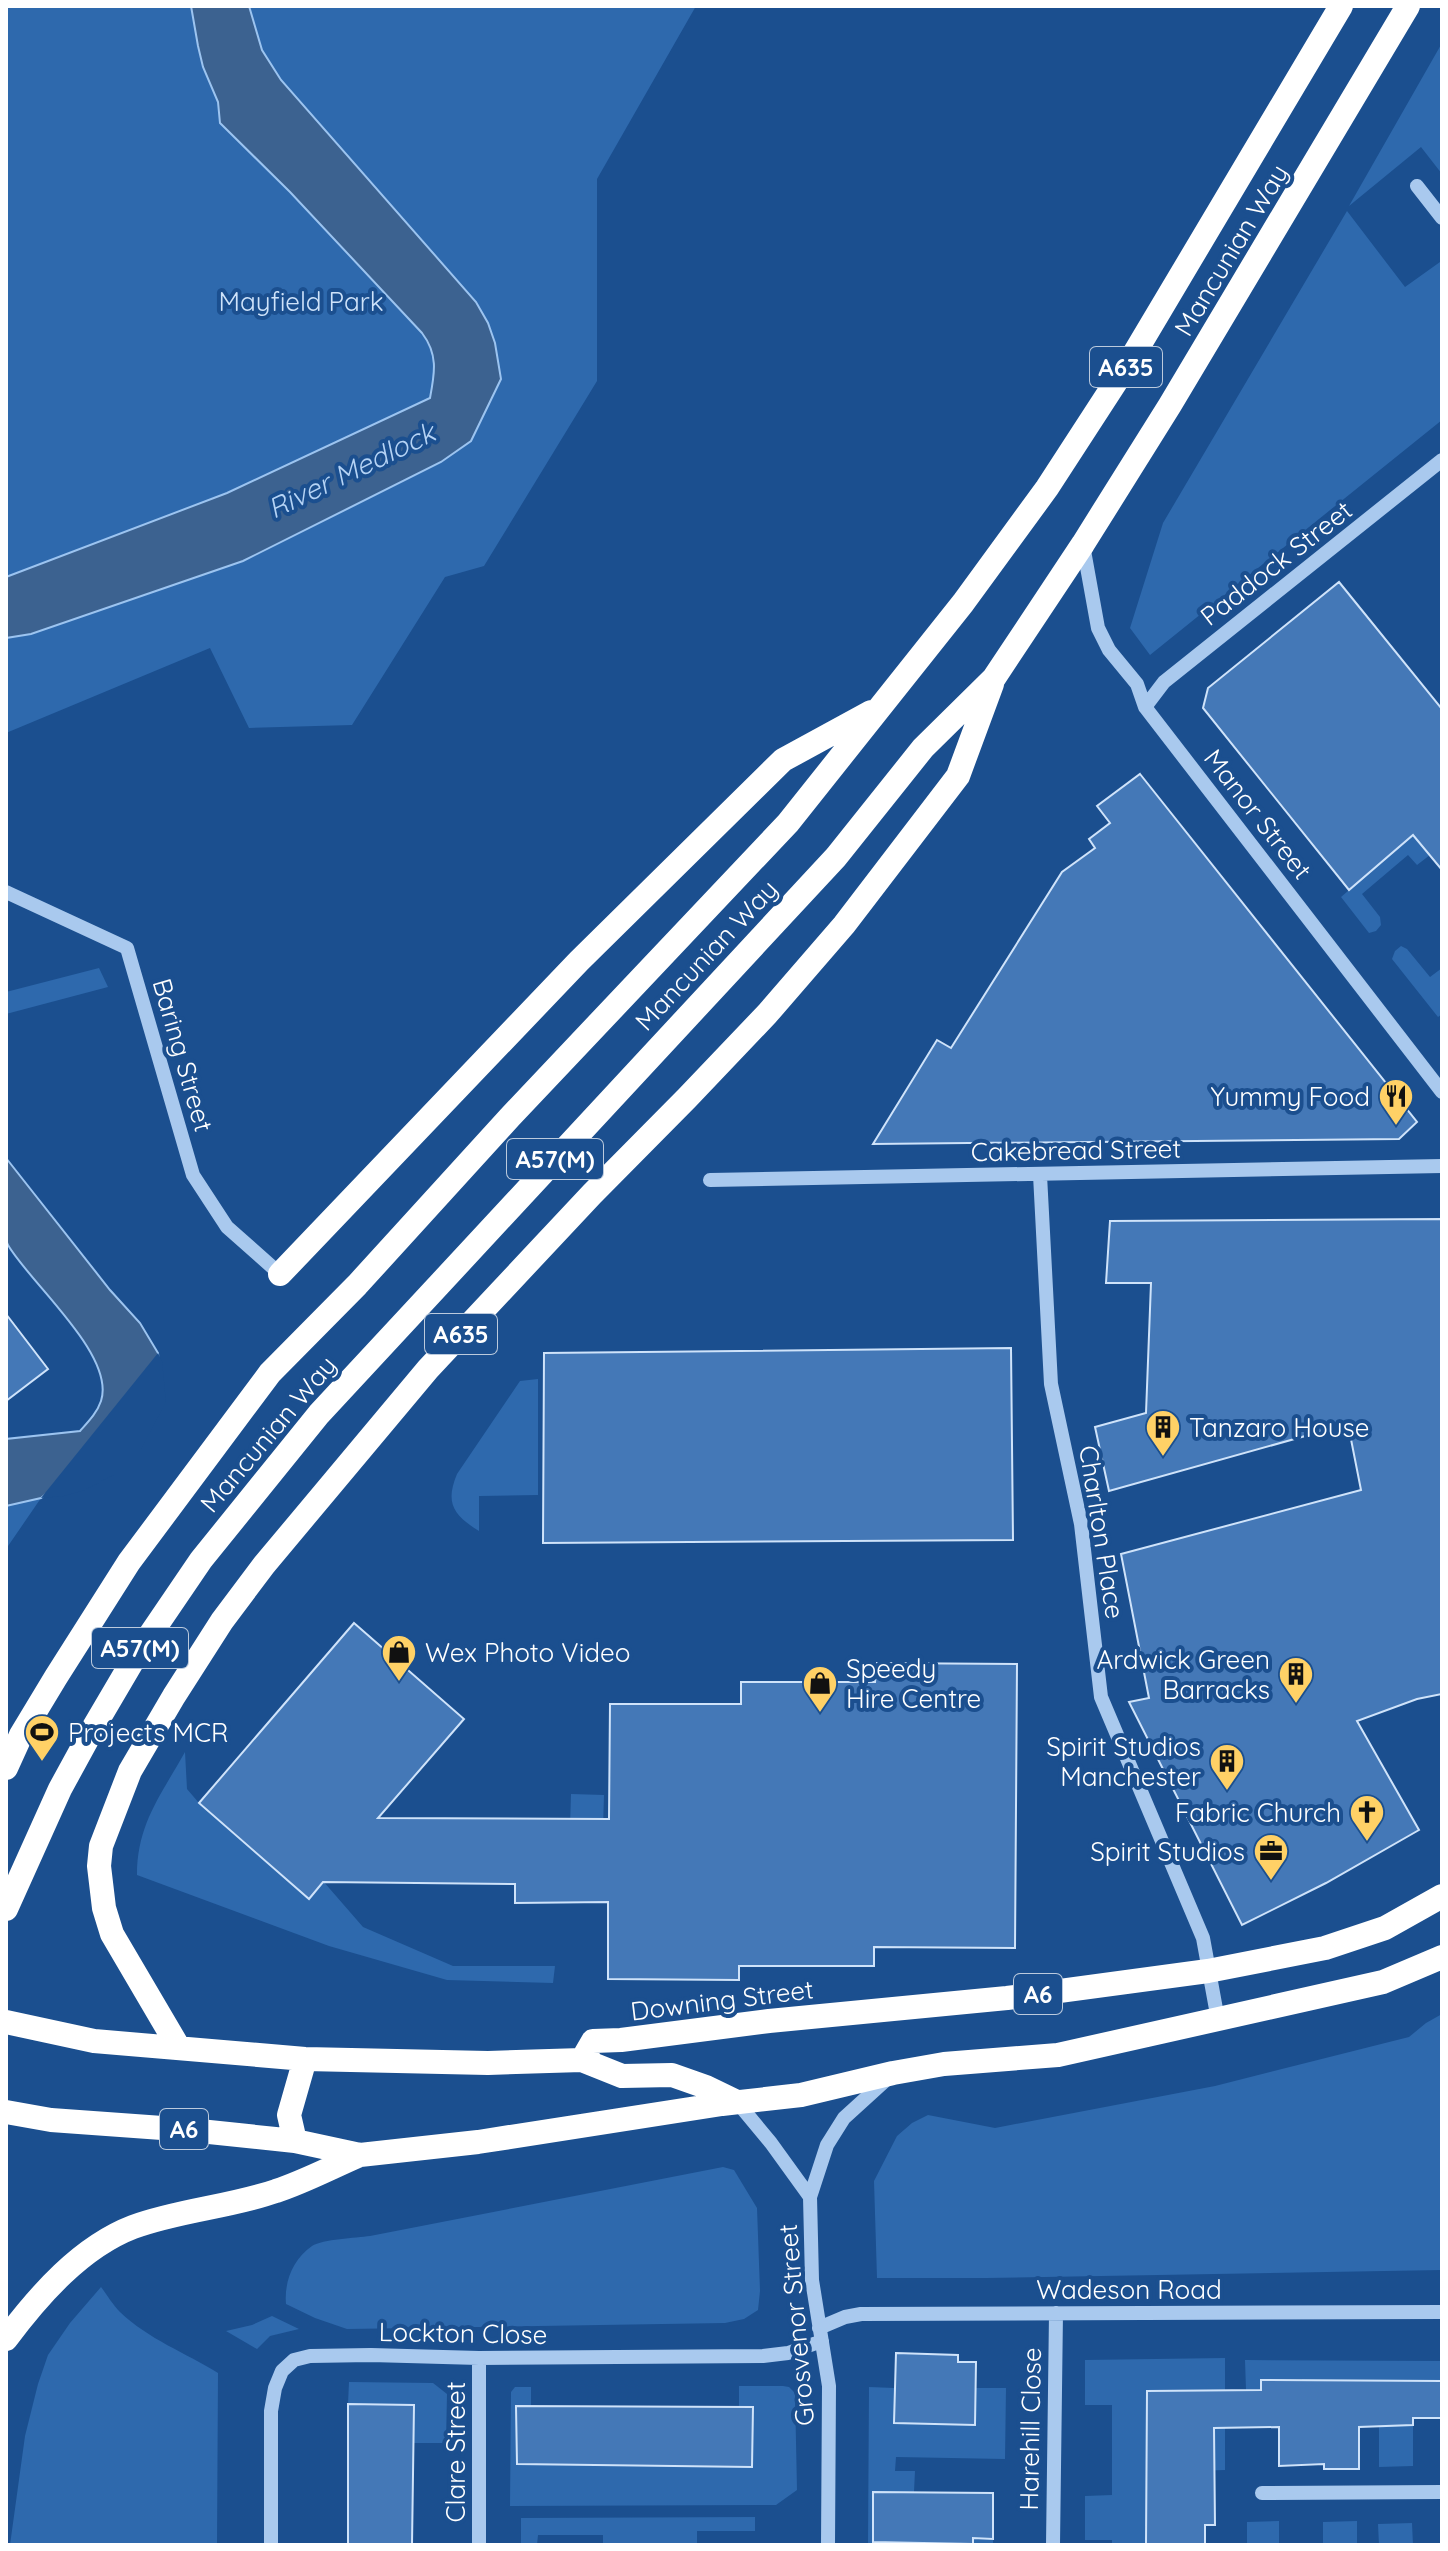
<svg xmlns="http://www.w3.org/2000/svg" width="1448" height="2551" viewBox="0 0 1448 2551" font-family="Quicksand,sans-serif">
	<rect width="100%" height="100%" fill="#1b4f8f"/>
	<path fill="#2e69ad" d="M6,6H696L597,179V381L484,566L445,577L352,725L249,728L210,648L6,733Z
		M1442,43V174L1421,147L1349,206Z
		M1347,211L1405,287L1440,262L1442,265V420L1150,655L1130,628L1163,523Z
		M1413,835L1430,855L1417,865L1408,855L1362,894L1380,917L1381,925L1376,931L1369,933L1341,897Z
		M1401,946L1407,949L1430,977L1442,968V1014L1438,1017L1392,959L1395,951Z
		M99,968L108,987L6,1014V992Z
		M538,1379V1495L479,1496V1531C453,1515 445,1503 457,1474L520,1381Z
		M41,1498L6,1549V1506Z
		M185,1752L187,1789L199,1803L308,1898L323,1881L363,1927L453,1966H555L553,1983L447,1980L329,1946L137,1875C137,1824 161,1795 185,1752Z
		M571,1794L604,1795L601,1891H568Z
		M1442,2014V2270L986,2278H877L874,2181L897,2136L912,2123L928,2115L995,2128L1215,2086L1409,2037L1426,2023Z
		M723,2167L734,2170L757,2208L760,2291L758,2310L744,2319L725,2323L347,2329L315,2318L286,2304C284,2282 293,2259 312,2246C323,2239 356,2238 370,2236Z
		M101,2287C107,2295 113,2305 120,2312C148,2339 186,2353 218,2373L217,2545H10L25,2436L38,2384L48,2355L70,2323Z
		M272,2316L299,2329L270,2336L257,2349L226,2331L252,2325Z
		M1225,2358V2470L1192,2471L1194,2390L1147,2391V2512L1164,2526H1145L1146,2545H1112V2540H1085V2496L1112,2495V2405H1085V2360Z
		M1245,2360L1442,2361V2381H1424L1412,2389L1411,2380H1373L1359,2388L1358,2380H1312L1303,2390L1302,2379L1262,2380L1261,2390H1246Z
		M349,2382L433,2383L447,2394L446,2443H414V2405L348,2404Z
		M739,2386H783L789,2387L795,2393L797,2490L776,2505L510,2506L511,2392L515,2387H531V2406H517V2464L752,2467L753,2407H739Z
		M869,2387L894,2388V2423L974,2425L976,2388H1006L1005,2459L896,2457L895,2471H915L914,2492H873V2544H893V2538L914,2543L932,2544L933,2538H953L954,2544H972L973,2538L993,2539V2545H868Z
		M1379,2413L1413,2425V2466L1379,2467Z
		M755,2517V2531H697V2545H603V2535H538L537,2545H521V2518Z
		M1279,2521V2545H1247V2522Z
		M1357,2521V2545H1323V2522Z
		M1412,2523L1413,2545H1379L1378,2524Z"/>
	<path fill="#3c6290" stroke="#9cc4f0" stroke-width="2" d="M191,6H249L262,50L281,80L476,302L488,323L495,343L501,379L471,441L441,462L243,561L31,634L6,638V577L227,493L430,398C435,372 438,354 422,333L290,192L220,123L218,102L203,67L198,46Z
		M6,1158L110,1290L140,1323L158,1353L162,1401L41,1498L6,1506V1439L80,1431C88,1422 97,1413 101,1401C116,1355 29,1282 8,1245C2,1235 6,1174 6,1158Z"/>
	<path fill="#1b4f8f" d="M158,1353L162,1361L166,1402L141,1449L115,1474L85,1490L64,1496L41,1498Z"/>
	<path fill="#4478b7" stroke="#cfe3fa" stroke-width="2" d="M1339,582L1442,709V870L1413,835L1349,890L1203,708L1208,688Z
		M1140,774L1417,1122L1399,1139L873,1144L937,1040L951,1048L1062,872L1095,848L1089,839L1110,823L1097,806Z
		M1442,1219V1694L1417,1699L1357,1721L1419,1830L1326,1883L1242,1925L1129,1702L1149,1698L1121,1554L1361,1490L1348,1424L1109,1491L1095,1427L1146,1413L1151,1283H1106L1110,1221Z
		M6,1314L48,1369L6,1401Z
		M1011,1348L1013,1540L543,1543L544,1353Z
		M354,1623L464,1719L378,1818L609,1819L610,1704H741V1682H875L877,1663L1017,1664L1015,1948L874,1947V1966H739V1980L608,1979V1902L515,1903V1884L323,1882L309,1899L199,1803Z
		M896,2353L958,2355V2362H976L975,2425L894,2423Z
		M1261,2380L1442,2381V2418H1413V2425L1359,2427V2469H1324V2464L1279,2466V2427L1214,2428L1215,2525H1205V2545H1146L1147,2391L1261,2390Z
		M348,2404L414,2405L412,2545H348Z
		M516,2406L753,2407L752,2467L517,2464Z
		M873,2492L993,2493V2539L973,2538V2544L873,2542Z"/>
	<g fill="none" stroke-linecap="round" stroke-linejoin="round">
		<path stroke="#a9c9ee" stroke-width="14" d="M1417,186L1442,218
			M1083,545L1098,628L1109,650L1137,684L1145,707L1442,1092
			M1145,707L1164,682L1442,460
			M6,892L127,948L193,1175L227,1227L280,1274
			M1040,1175L1051,1384L1081,1524L1101,1697L1203,1938L1218,2020
			M710,1180L1442,1166
			M737,2102L771,2143L810,2197
			M819,2328L845,2317L861,2314L1442,2312
			M479,2358V2545
			M1262,2493L1442,2492
			M271,2545V2411L275,2388L282,2371L294,2360L310,2356L371,2355L479,2358L763,2356L788,2353L822,2341
			M828,2545L829,2386L812,2280L810,2197L827,2145L844,2118L888,2078
			M1053,2545L1056,2313"/>
		<path stroke="#fff" stroke-width="24" d="M280,1274L579,961L783,760L871,712
			M6,1768L21,1735L56,1677L129,1562L270,1373L357,1285L510,1117L788,823L963,603L1047,488L1134,354L1341,6
			M6,1909L60,1789L95,1725L135,1657L201,1560L319,1414L836,857L923,748L994,678L1083,544L1170,405L1408,6
			M6,2022L94,2041L305,2059L488,2063L582,2060L593,2041L621,2040L769,2021L1007,1998L1208,1971L1325,1948L1385,1928L1442,1896
			M179,2048L112,1934L104,1908L99,1866L101,1846L130,1771L174,1696L222,1621L264,1565L428,1369L592,1194L687,1098L767,1014L844,925L958,776L992,684
			M582,2060L622,2076L672,2075L706,2087L737,2102
			M6,2112L51,2120L190,2130L295,2141L360,2155L478,2142L722,2104L801,2095L893,2073L944,2064L1058,2055L1383,1982L1442,1957
			M295,2141L289,2115L305,2059
			M6,2339C39,2295 81,2247 133,2227C179,2210 230,2207 276,2191C304,2182 332,2167 360,2155"/>
	</g>
	<defs>
		<g id="restaurant-pin" transform="scale(1.8)"><path d="M0 17L-7.5 6A9.5 9.5 0 1 1 7.5 6Z" fill="#ffd166" stroke="#1b4f8f"/><path d="M-5-6h1v4h1v-4h1v4h1v-4h1v5L-1.5 .5V6h-2V.5L-5-1ZM5-6V6H3V1.5H1.5Q1.5-4 5-6Z" fill="#111"/></g>
		<g id="building-pin" transform="scale(1.8)"><path d="M0 17L-7.5 6A9.5 9.5 0 1 1 7.5 6Z" fill="#ffd166" stroke="#1b4f8f"/><path d="M-4-6H4V6H1V3H-1V6H-4ZM-2.5-4.3h1.7v1.8h-1.7ZM.8-4.3h1.7v1.8H.8ZM-2.5-1h1.7V.8h-1.7ZM.8-1h1.7V.8H.8Z" fill="#111"/></g>
		<g id="shop-pin" transform="scale(1.8)"><path d="M0 17L-7.5 6A9.5 9.5 0 1 1 7.5 6Z" fill="#ffd166" stroke="#1b4f8f"/><path d="M-5-2.5h2.3a2.7 3.5 0 0 1 5.4 0H5L5.5 6h-11ZM-1.5-2.5h3a1.5 2.3 0 0 0-3 0Z" fill="#111"/></g>
		<g id="stadium-pin" transform="scale(1.8)"><path d="M0 17L-7.5 6A9.5 9.5 0 1 1 7.5 6Z" fill="#ffd166" stroke="#1b4f8f"/><path d="M0-5a6.5 5 0 1 0 0 10a6.5 5 0 1 0 0-10ZM-3.5-1.8h7v3.6h-7Z" fill="#111"/></g>
		<g id="church-pin" transform="scale(1.8)"><path d="M0 17L-7.5 6A9.5 9.5 0 1 1 7.5 6Z" fill="#ffd166" stroke="#1b4f8f"/><path d="M-1.2-6h2.4v3.5h3.3v2.4h-3.3V6h-2.4V-.1h-3.3v-2.4h3.3Z" fill="#111"/></g>
		<g id="office-pin" transform="scale(1.8)"><path d="M0 17L-7.5 6A9.5 9.5 0 1 1 7.5 6Z" fill="#ffd166" stroke="#1b4f8f"/><path d="M-6-3h4V-5.5h4V-3h4V5H-6ZM-1-4.5V-3h2v-1.5ZM-6 0V1H6V0Z" fill="#111"/></g>
	</defs>
	<g fill-rule="evenodd">
		<use href="#restaurant-pin" x="1396" y="1096"/>
		<use href="#building-pin" x="1163" y="1427"/>
		<use href="#shop-pin" x="399" y="1652"/>
		<use href="#building-pin" x="1296" y="1674"/>
		<use href="#shop-pin" x="820" y="1683"/>
		<use href="#stadium-pin" x="42" y="1732"/>
		<use href="#building-pin" x="1227" y="1761"/>
		<use href="#church-pin" x="1367" y="1812"/>
		<use href="#office-pin" x="1271" y="1851"/>
	</g>
	<g text-anchor="middle" dominant-baseline="central" stroke-width="8" stroke-linejoin="round" paint-order="stroke">
		<g fill="#1b4f8f" stroke="#bbcadd" stroke-width="2">
			<rect x="1090" y="347" width="72" height="40" rx="6"/>
			<rect x="507" y="1139" width="96" height="40" rx="6"/>
			<rect x="425" y="1314" width="72" height="40" rx="6"/>
			<rect x="92" y="1628" width="96" height="40" rx="6"/>
			<rect x="1014" y="1974" width="48" height="40" rx="6"/>
			<rect x="160" y="2109" width="48" height="40" rx="6"/>
		</g>
		<g font-size="24" font-weight="bold" fill="#fff">
			<text x="1126" y="367">A635</text>
			<text x="555" y="1159">A57(M)</text>
			<text x="461" y="1334">A635</text>
			<text x="140" y="1648">A57(M)</text>
			<text x="1038" y="1994">A6</text>
			<text x="184" y="2129">A6</text>
		</g>
		<g font-size="26" fill="#fff" stroke="#1b4f8f">
			<text transform="translate(1231 250) rotate(-59)">Mancunian Way</text>
			<text transform="translate(1276 563) rotate(-38)">Paddock Street</text>
			<text transform="translate(1258 814) rotate(52)">Manor Street</text>
			<text transform="translate(706 955) rotate(-47)">Mancunian Way</text>
			<text transform="translate(183 1055) rotate(74)">Baring Street</text>
			<text transform="translate(1076 1150) rotate(-1)">Cakebread Street</text>
			<text transform="translate(268 1434) rotate(-50)">Mancunian Way</text>
			<text transform="translate(1102 1532) rotate(81)">Charlton Place</text>
			<text transform="translate(722 2000) rotate(-7)">Downing Street</text>
			<text x="1129" y="2289">Wadeson Road</text>
			<text transform="translate(796 2325) rotate(-95)">Grosvenor Street</text>
			<text transform="translate(463 2333) rotate(1)">Lockton Close</text>
			<text transform="translate(1030 2429) rotate(-89)">Harehill Close</text>
			<text transform="translate(455 2452) rotate(-90)">Clare Street</text>
		</g>
		<g font-size="26" fill="#cfe3fa" stroke="#1b4f8f">
			<text x="301" y="301">Mayfield Park</text>
		</g>
		<g font-size="26" fill="#fff" stroke="#1b4f8f" text-anchor="end">
			<text x="1370" y="1096">Yummy Food</text>
			<text x="1189" y="1427" text-anchor="start">Tanzaro House</text>
			<text x="425" y="1652" text-anchor="start">Wex Photo Video</text>
			<text x="1270" y="1659">Ardwick Green<tspan x="1270" dy="30">Barracks</tspan></text>
			<text x="846" y="1668" text-anchor="start">Speedy<tspan x="846" dy="30">Hire Centre</tspan></text>
			<text x="68" y="1732" text-anchor="start">Projects MCR</text>
			<text x="1201" y="1746">Spirit Studios<tspan x="1201" dy="30">Manchester</tspan></text>
			<text x="1341" y="1812">Fabric Church</text>
			<text x="1245" y="1851">Spirit Studios</text>
		</g>
		<g font-size="28" font-style="italic" fill="#b5d3f5" stroke="#1b4f8f">
			<text transform="translate(351 470) rotate(-26)">River Medlock</text>
		</g>
	</g>
	<rect width="1448" height="2551" fill="none" stroke="#ffffff" stroke-width="16"/>
</svg>
